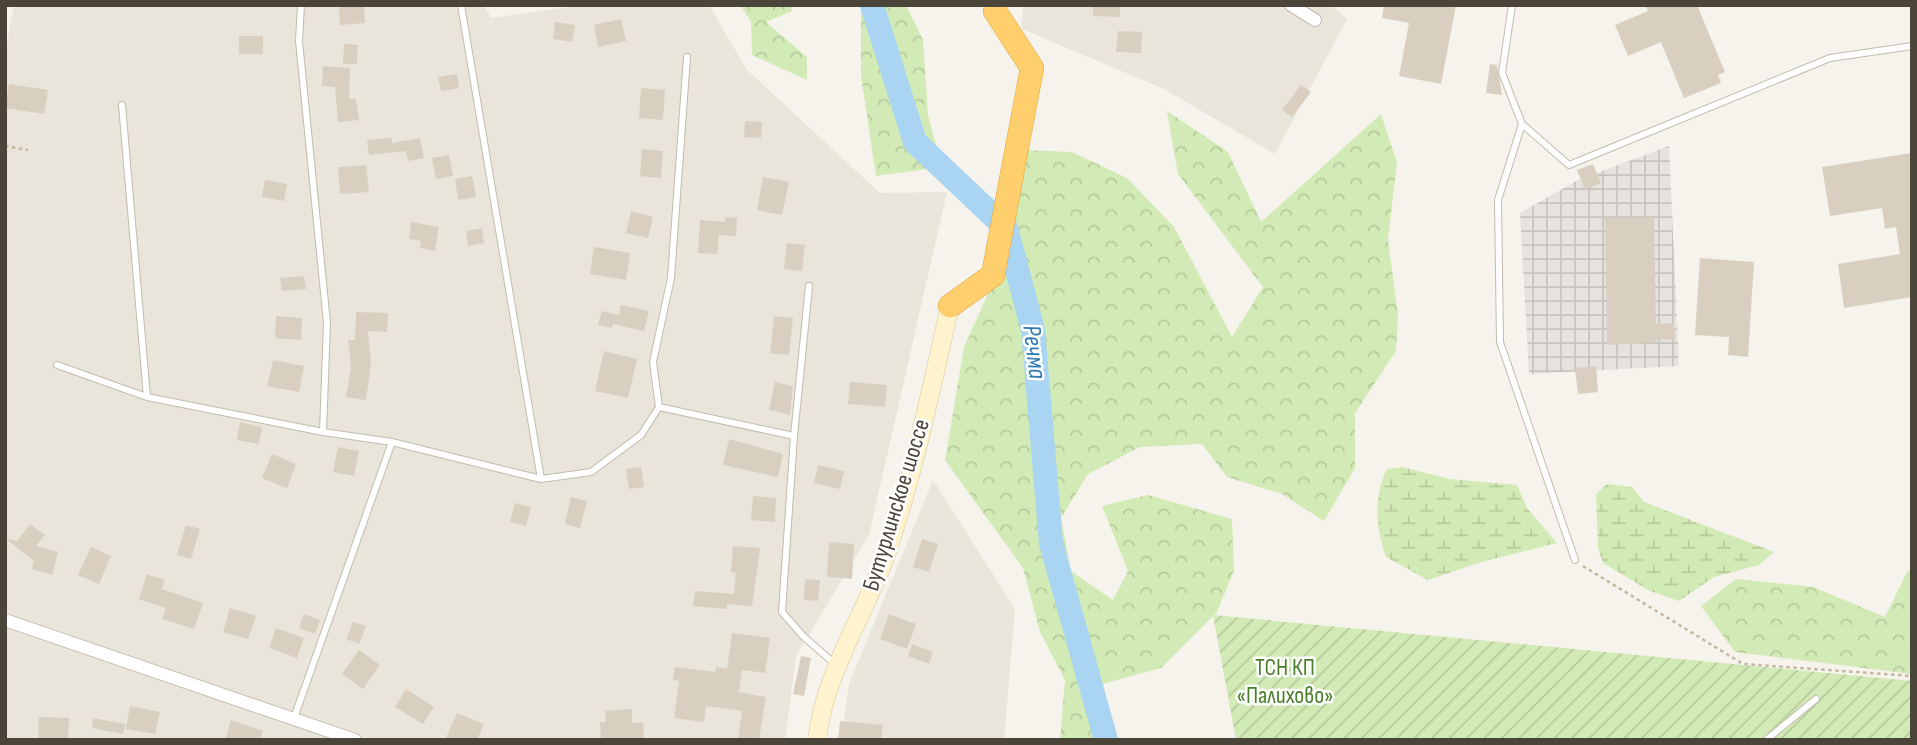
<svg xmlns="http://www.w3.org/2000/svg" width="1917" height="745" viewBox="0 0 1917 745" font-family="'Sofia Sans Condensed',sans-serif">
	<defs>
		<pattern id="industrial-grid" width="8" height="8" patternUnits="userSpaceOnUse" patternTransform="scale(1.75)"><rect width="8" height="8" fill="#e6e2dd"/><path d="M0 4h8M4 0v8" fill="none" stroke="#c7c3be"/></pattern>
		<pattern id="forest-crowns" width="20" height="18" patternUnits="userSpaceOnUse" patternTransform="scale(1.75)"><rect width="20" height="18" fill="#d2eab5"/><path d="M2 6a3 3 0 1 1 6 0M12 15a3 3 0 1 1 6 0" fill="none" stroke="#b6ca9c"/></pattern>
		<pattern id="wetland-marsh" width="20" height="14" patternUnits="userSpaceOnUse" patternTransform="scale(1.75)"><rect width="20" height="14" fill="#d2eab5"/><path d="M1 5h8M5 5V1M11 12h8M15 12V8" fill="none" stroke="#b6ca9c"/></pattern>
		<pattern id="garden-furrows" width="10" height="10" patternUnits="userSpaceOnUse" patternTransform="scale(1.75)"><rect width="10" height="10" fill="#d2eab5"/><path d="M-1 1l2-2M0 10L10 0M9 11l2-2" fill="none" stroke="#b6ca9c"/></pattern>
	</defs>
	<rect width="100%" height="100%" fill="#f6f3ec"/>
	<path fill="#eae5da" d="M14,5H484L491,18L584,5H709L747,70L880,193L947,192L869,535L796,656L785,740H5V54Z
		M1023,5H1331L1347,19L1275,154L1164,89L1022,29Z
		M933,480L1015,609L1004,740H841L849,684Z"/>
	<path fill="url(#industrial-grid)" d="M1669,146L1679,366L1529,374L1520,213L1578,180Z"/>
	<path fill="url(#forest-crowns)" d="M740,5H791L792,11L766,22L807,57V80L752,55L751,21Z
		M861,5H906L923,40L928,115L942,167L876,176L861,76Z
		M1167,111L1228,152L1261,222L1381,114L1397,163L1388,239L1398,315L1396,351L1355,413V468L1324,521L1282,494L1227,477L1202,444L1140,447L1088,474L1061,518L1071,571L1113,600L1128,571L1102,506L1148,495L1232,519L1234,571L1217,612L1161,668L1091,687L1106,740H1060L1065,680L1040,632L1023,568L945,460L964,347L996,276L1024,150L1072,152L1127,178L1174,227L1232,337L1263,287L1178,174Z
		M1912,569V674L1735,652L1701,606L1736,579L1813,587L1885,617L1907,572Z"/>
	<path fill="url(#wetland-marsh)" d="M1402,467L1450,479L1517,485L1527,508L1557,543L1481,562L1428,580L1386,557C1376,530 1373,495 1387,469Z
		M1607,484L1632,487L1644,502L1774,552L1759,565L1714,577L1679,601L1650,591L1603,563L1598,548L1596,494Z"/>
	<path fill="url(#garden-furrows)" d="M1213,615L1912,681V740H1236Z"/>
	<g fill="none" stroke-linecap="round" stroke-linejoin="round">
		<path stroke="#a9d4f2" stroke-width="24" d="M872,5L915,142L1006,228L1033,330L1051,543L1106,740"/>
	</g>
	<path fill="#d8cfc1" d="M364,5L365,23L340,25L339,6Z
		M1093,5H1120V17L1093,16Z
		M1384,5H1456L1441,84L1399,76L1409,23L1382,18Z
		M1645,5H1697L1725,72L1718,75L1721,83L1684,98L1661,42L1628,56L1615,25L1648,11Z
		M621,19L626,41L598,47L594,25Z
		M555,22L575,25L572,42L553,39Z
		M1118,31L1142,32L1141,53L1116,52Z
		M239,36H263V54H239Z
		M344,44L358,45L357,64H343Z
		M1490,64L1497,65L1502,95L1486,93Z
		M323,66L350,68L349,99H356L359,120L338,122L335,87L322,86Z
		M457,74L459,88L441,91L438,77Z
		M9,84L48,90L44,114L5,108Z
		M1301,85L1311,92L1292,117L1282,110Z
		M641,88L665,90L663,120L639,118Z
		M745,121L762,122L761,138L744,137Z
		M392,138V143L420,138L424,158L408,161L406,151L369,155L367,140Z
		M642,149L663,151L661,178L640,176Z
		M1912,153V297L1844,308L1838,264L1900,254L1896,227L1885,229L1882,208L1830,216L1822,167Z
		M449,155L453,176L436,179L432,158Z
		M1593,164L1601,183L1585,190L1577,170Z
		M366,165L369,192L340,194L338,167Z
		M472,176L476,197L458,200L455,179Z
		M763,177L789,182L782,215L757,210Z
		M265,180L287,184L284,201L262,197Z
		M631,211L653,217L648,238L626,233Z
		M725,217L737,218L736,236L719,235L717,254L698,253L700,220L725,222Z
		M1654,217L1656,324L1674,323L1675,339L1656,340V343L1607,345L1605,218Z
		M411,222L439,227L435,251L420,248L421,241L409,239Z
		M482,228L484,243L468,246L466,231Z
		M787,243L805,245L802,271L784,269Z
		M594,247L630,253L626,280L590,274Z
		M1700,258L1754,262L1748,357L1728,355L1729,337L1695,335Z
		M304,276L306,289L282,291L280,278Z
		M621,305L649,311L644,331L613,324L612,328L598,325L602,311L619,315Z
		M356,312L388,313L387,332L368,331L371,363L366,400L346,397L351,366L348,340H355Z
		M276,316L302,318L301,340L275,338Z
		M774,316L793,318L789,355L770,353Z
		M604,351L637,359L628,398L595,391Z
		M273,360L304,366L299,392L267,386Z
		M1596,366L1598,392L1578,394L1575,368Z
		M775,382L793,386L790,415L769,410Z
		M850,382L887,385L885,407L848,404Z
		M240,422L262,427L259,444L237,440Z
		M729,439L783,454L778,477L723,465Z
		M338,447L359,451L354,476L333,472Z
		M272,454L296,464L287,488L262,478Z
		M818,465L844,471L840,489L814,483Z
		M641,467L644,487L629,489L626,469Z
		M753,496L776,498L775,522L751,520Z
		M571,497L587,501L580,528L565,524Z
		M515,503L531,507L526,526L510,522Z
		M30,524L45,535L36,546L58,552L52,575L32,569L34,561L5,538L17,541Z
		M186,525L200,529L191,559L177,555Z
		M922,539L938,544L929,572L913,567Z
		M829,542L854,544L852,579L827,577Z
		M733,546L760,548L752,606L727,604V609L693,606L695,591L734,594L736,573L731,572Z
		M91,547L111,556L99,584L78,575Z
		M147,574L165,580L162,589L203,603L194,629L162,619L166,608L139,599Z
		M805,579L820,580L818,601L804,600Z
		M230,608L256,616L248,639L223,632Z
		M304,614L320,620L315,634L299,628Z
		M889,614L916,624L907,649L880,639Z
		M353,622L366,626L359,644L346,639Z
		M276,628L304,638L297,658L269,648Z
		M732,633L770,638L765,673L742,670L739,692L766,697L759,740H738L742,711L706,706L704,722L674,718L679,681L673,680L675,667L715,672L716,667L727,669Z
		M912,644L933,652L929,664L908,656Z
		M359,650L380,665L363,689L342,674Z
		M801,656L811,658L804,696L793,694Z
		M406,689L434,707L423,724L395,707Z
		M130,706L160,712L155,734L126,729Z
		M632,709V723L643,722L644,739L601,740L600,722H606L605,711Z
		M457,713L484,724L477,740H445Z
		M39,717L69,718L68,740H38Z
		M93,718L125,724L123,734L92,728Z
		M231,720L263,731L260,740H225Z
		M840,721L883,725L881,740H838Z"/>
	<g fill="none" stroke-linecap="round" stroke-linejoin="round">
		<g stroke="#c2bbae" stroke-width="8">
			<path id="lane" d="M301,5L299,41L327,323L323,432L392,442L541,479L591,472L641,435L659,407L794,436L782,612L803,636L836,665
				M461,5L541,479
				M1512,5L1502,73L1522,124L1569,165L1830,58L1912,46
				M122,105L147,397
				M1522,124L1498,200L1500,342L1575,560
				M57,365L147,397L323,432
				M659,407L653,362L671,278L687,57
				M794,436L809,286
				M294,718L392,442
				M1766,740L1816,699"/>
		</g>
		<g stroke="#c2bbae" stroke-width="14">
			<path id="street" d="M1291,5L1315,20
				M5,620L355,740"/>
		</g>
		<g stroke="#d6c79b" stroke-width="19">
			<path id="secondary" d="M817,740C824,674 864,616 886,555C914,474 931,389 950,306"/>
		</g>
		<g stroke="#e0a43c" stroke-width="24">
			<path id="highway" d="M950,306L993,275L1032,68L995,11"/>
		</g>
		<path stroke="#c4b79f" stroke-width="2.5" stroke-dasharray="3.5 3.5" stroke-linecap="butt" d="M5,146L28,150
			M1583,566L1743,664L1912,676"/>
		<use href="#lane" stroke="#fff" stroke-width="6"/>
		<use href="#street" stroke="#fff" stroke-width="12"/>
		<use href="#secondary" stroke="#fff3cd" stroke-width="18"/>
		<use href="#highway" stroke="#ffcf6e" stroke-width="23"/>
	</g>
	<g text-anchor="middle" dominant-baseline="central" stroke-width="5" stroke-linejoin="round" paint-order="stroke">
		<g font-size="24" fill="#4b4439" stroke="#fff">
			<text transform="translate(896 505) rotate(-73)">Бутурлинское шоссе</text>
		</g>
		<g font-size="24" fill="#4a7f2a" stroke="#fff">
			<text x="1285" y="667">ТСН КП<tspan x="1285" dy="28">«Палихово»</tspan></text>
		</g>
		<g font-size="26" font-style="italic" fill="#2e7ab2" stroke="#fff">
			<text transform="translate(1034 352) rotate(83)">Речма</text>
		</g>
	</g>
	<rect width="1917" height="745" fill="none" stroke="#4b4439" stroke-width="14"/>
</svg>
